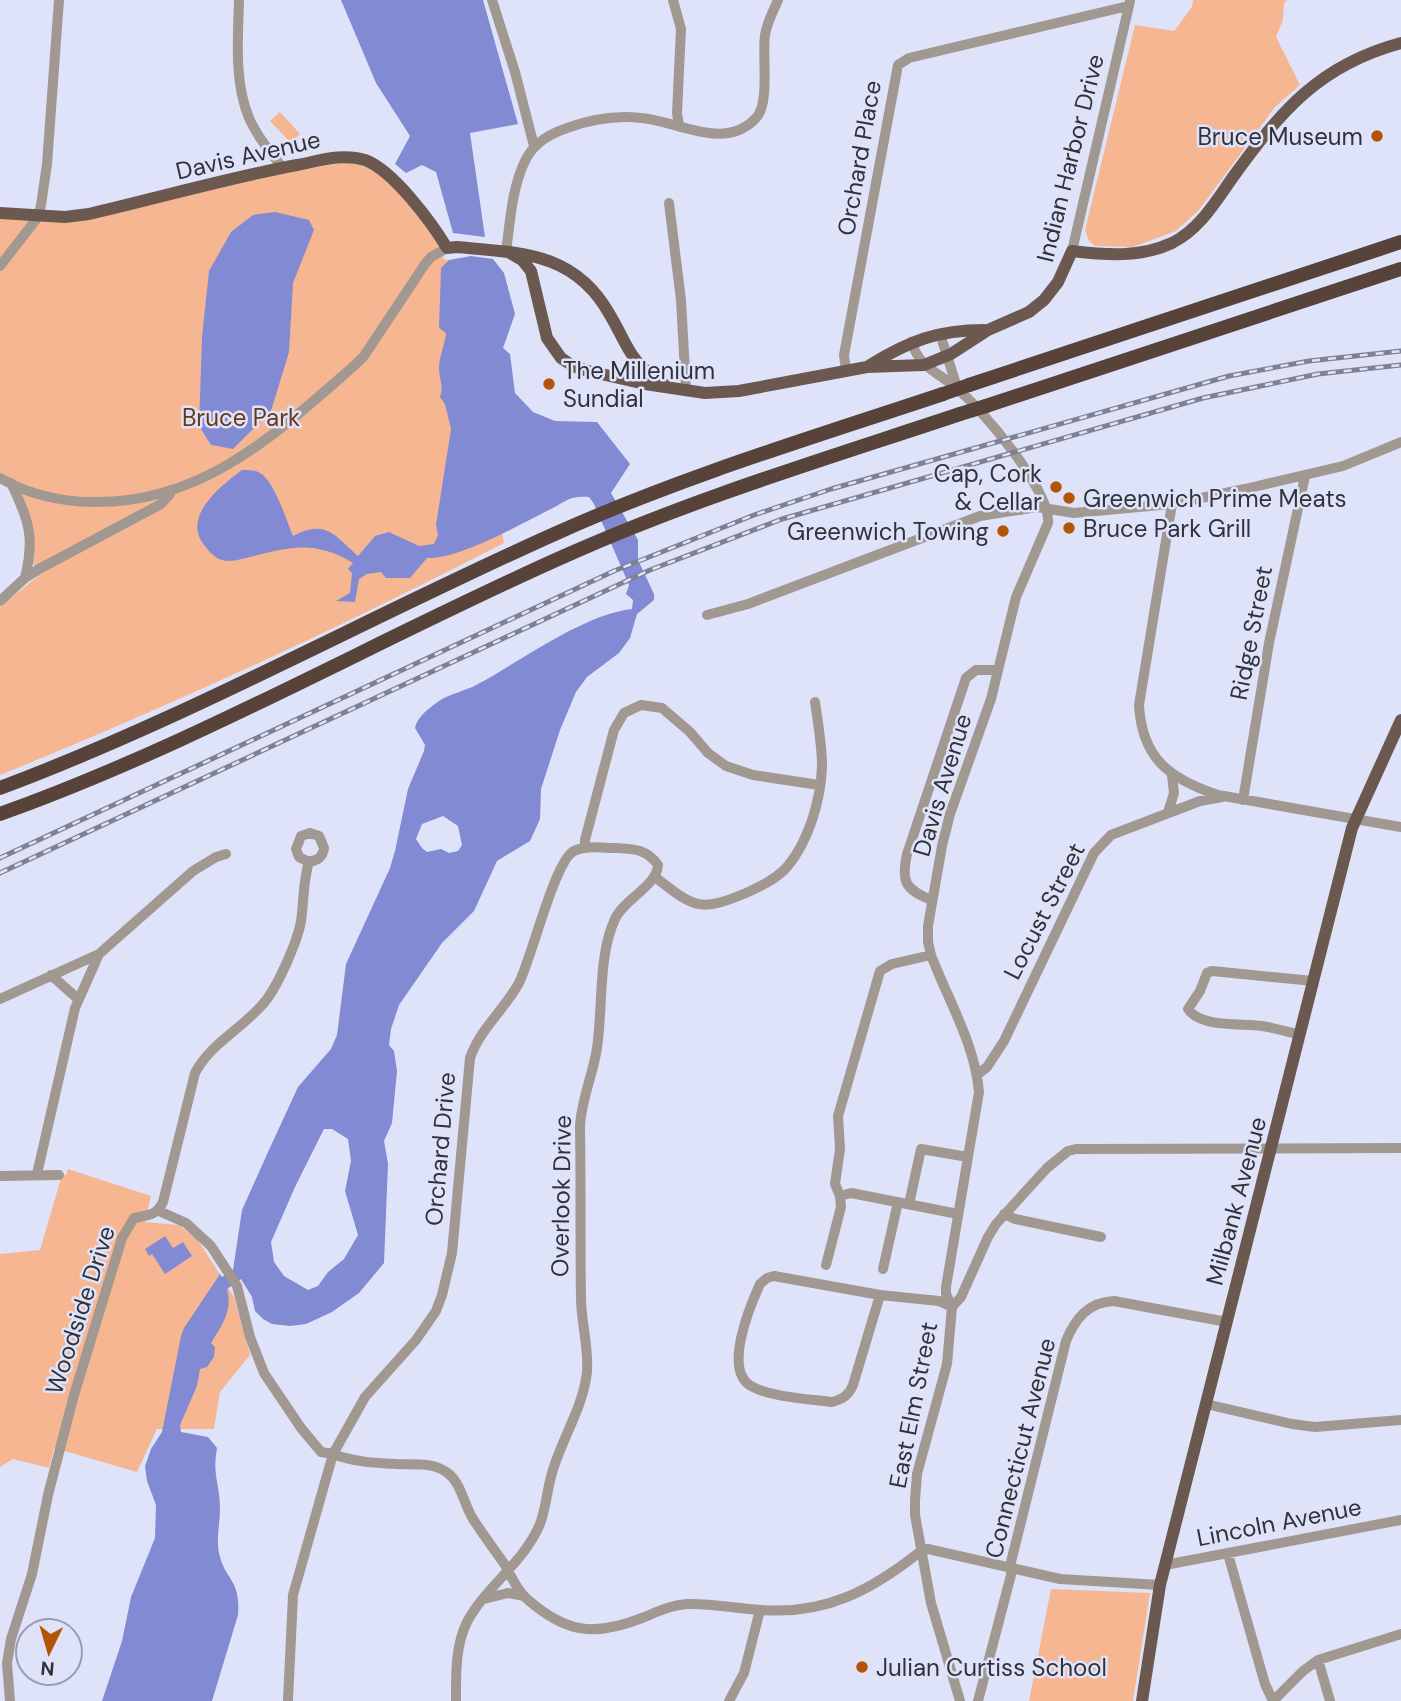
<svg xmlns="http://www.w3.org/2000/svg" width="1401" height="1701" viewBox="0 0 1401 1701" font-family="'DM Sans',sans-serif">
	<rect width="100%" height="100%" fill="#dfe3fa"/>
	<path fill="#f7b692" d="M1193,0H1287L1284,4L1283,20L1276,37L1300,85L1275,107L1199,210L1176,231L1133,247L1095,246L1089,241L1085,230L1135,25L1174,31L1192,7Z
		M280,112L300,134L291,143L270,121Z
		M353,162L383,175L432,232L444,259L456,263L504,543C340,628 171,706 0,775V607L38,576L33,562L34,529L17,483L0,473V216L49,221L279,173C304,170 328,164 353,162Z
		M68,1169L151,1196L145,1222L179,1225L198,1240L234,1297L250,1355L220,1392L214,1429H157L137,1472L54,1448L49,1468L13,1459L0,1467V1254L40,1250L62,1175H66Z
		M1051,1589L1150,1593L1133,1701H1029Z"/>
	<path fill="#818ad3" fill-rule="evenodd" d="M341,0H483L518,124L470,133L485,237L453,233L436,172L422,165L406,173L395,164L410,136L376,83Z
		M275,212L309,220L314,230L293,283L289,352L271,411L233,449L211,445L199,426L202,337L209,271L231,232L253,215Z
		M471,256L493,259L504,273L515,314L503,348L510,354L515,393L533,412L555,421L597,422L630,464L611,493L638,540V560L654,594V600L637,614L630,638L619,653L587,677L576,692L560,730L541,789L540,819L530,841L497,861L474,911L442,943L399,1005L391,1029L389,1045L394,1051L397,1071L392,1123L384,1141L388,1164L384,1263L359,1293L332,1312L306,1324L290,1326L272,1324L263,1319L255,1311L252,1297L241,1279L227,1289C233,1311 222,1325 211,1343L215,1347L214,1357L207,1367L200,1369L197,1386L180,1425L181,1432L208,1437L217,1448C212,1476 220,1484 220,1509C220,1523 216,1539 219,1553C225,1581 241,1579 238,1615L212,1701H102L122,1641L131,1597L155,1538L156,1505L147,1481L145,1466L151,1449L162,1432L181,1336L184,1328L220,1274L222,1277L233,1270L242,1210L268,1152L298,1087L331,1049L337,1035L346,964L390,868L395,851L408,789L424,751L425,745L415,728C417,717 429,708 439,701C451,693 466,691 478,684C521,661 584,614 632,609L633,600L626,594L629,585L594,504L589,497C570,495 565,502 549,510C519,525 459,559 427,558L410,578H386L381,572L367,574L359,579L355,602L336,601L350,593L352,573L348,569L353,563C317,541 292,546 254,556C244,558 232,563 222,560C214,558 207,549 202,542C184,514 222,485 242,470C250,470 257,470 263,475C276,487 286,519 293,536C326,519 334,535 358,556L375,536L389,532L419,546L434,544L438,535L436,525L451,429L445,404L440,397C444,385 439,379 439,368C439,356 445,345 446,333L439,328L441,268L449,260ZM443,816L458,826L462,845L458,851L449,853L441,849L427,852L422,848L416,839L422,824ZM324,1129H332L348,1139L351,1161L345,1191L358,1235L344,1259L328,1272L318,1286L308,1290L284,1276L274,1262L271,1242L295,1187Z
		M165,1236L173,1248L183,1242L192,1256L165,1274L152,1254L149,1256L145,1249Z"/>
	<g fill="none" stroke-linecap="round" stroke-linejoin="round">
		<path stroke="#a29892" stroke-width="10" d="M239,0C238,38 234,82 249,118C257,136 270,152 282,167
			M492,0L515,72L534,146
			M673,0L681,29L677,113L679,125
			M669,203L681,300L686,390
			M1072,251L1130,1
			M506,252C510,222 512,186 526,159C535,142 550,134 567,128C592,119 615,115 641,118C679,121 724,152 756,118C770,104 762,56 765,35C767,22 773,12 778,0
			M0,266L38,217L41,205L47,164L59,0
			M940,334L957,387
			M911,342C922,370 934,369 955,387C981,407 1051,491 1048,523L1016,597L991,699L950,814L942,846L928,926V942L931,955C948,1000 975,1044 979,1092L946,1287V1294L952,1307
			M846,370L844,355L898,65L909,58L1128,6
			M0,478C27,494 62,502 92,502C203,504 277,433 355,365L364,356L425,264L431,257L447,248
			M11,483C29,520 35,537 25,578
			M1172,504L1139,705C1142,759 1170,779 1218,795L1401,827
			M0,601L25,578L39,569L161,504L170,494
			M707,615L748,604L980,516L1037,507L1074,513L1172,504L1245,489L1343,466L1401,442
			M1243,800L1269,643L1305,476
			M1168,812L1174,793L1172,775
			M585,848V840L614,730L624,713L641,705L662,708L690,732L708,753L726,766L753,775L819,785
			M655,877C694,907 698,913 746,893C761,886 776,879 787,867C809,841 821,799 822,766C822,745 818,723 815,702
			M931,900C905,889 901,882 907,854L966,678L976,670H998
			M51,975L78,999
			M0,999L99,954L193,871L216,857L226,854
			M1300,1035C1288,1032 1275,1028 1262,1026C1241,1023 1201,1028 1188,1009L1200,991L1207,973L1212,971L1313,981
			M977,1075L987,1067L1004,1041L1094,853L1111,835L1200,801L1222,797
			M37,1174L75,1008L99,954
			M0,1176L59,1175
			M840,1196L851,1193L958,1214
			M909,1204L921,1149L968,1157
			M159,1211L186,1223L211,1246L237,1286L250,1337L264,1373L301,1428L321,1452L333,1454L293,1595L288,1701
			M1004,1214L1015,1219L1101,1237
			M826,1265L841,1207L840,1196L835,1184L840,1149L838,1116L880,971L892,964L931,955
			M883,1269L898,1202
			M774,1276L880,1295L853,1385C849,1395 843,1399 832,1402C809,1399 770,1397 751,1386C723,1370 750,1306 760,1284L767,1278Z
			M880,1295L939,1301L952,1307
			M1206,1404L1292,1424L1315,1427L1401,1420
			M921,1551L928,1549L1060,1579L1160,1585
			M1228,1554L1265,1684L1273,1701L1303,1671L1318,1660L1401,1634
			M1165,1565L1401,1520
			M484,1599L508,1593L524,1596
			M1318,1660L1330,1701
			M10,1701L7,1663L11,1639L32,1574L48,1495L74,1395L122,1238L134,1218C148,1215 156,1216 163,1202L195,1073C211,1042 246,1027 267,999C279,983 298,940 301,921C304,901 303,880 309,862C318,860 323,857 324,848L319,836L310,833L301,836L296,849L299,857L309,862
			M456,1701C456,1676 455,1646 467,1622C486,1586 523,1564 540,1524C546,1508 547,1490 552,1473C562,1438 583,1408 587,1372C589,1348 581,1322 581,1298C580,1241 581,1184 580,1127C581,1100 593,1075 597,1048C603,1008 598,955 615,919C624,899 657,886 658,865C647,849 634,849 616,848C603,848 586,845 574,851C555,860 532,957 519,983C504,1010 480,1029 470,1058L452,1253L442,1295L436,1311L416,1340L365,1397L333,1454C354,1462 375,1463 396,1464C411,1465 429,1462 443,1470C461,1479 463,1503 473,1519C482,1533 493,1548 503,1562C511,1574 515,1588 526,1598C565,1633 594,1637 642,1618C657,1612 671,1605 687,1604C712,1603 737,1609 761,1610C826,1615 872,1590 921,1551
			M729,1701L744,1673L760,1610
			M960,1701L931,1603L915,1515V1500L917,1474L947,1364L952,1307L961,1297L988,1237L996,1224L1047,1168L1068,1151L1076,1149L1401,1148
			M978,1701L1011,1575V1562L1066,1341C1075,1319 1088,1302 1114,1301L1227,1322"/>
		<path stroke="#6b5950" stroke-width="12" d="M0,213L65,217L89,214C158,198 227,178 297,165C319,161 342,153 365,160C393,170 432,223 447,248L457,247C522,253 575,252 610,315C631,351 628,360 665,385
			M510,253L522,260L531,271L547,338L561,358L573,366L588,371L645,384L705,393L739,391L867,367L924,365L951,354L988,330L1029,312L1044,300L1058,282L1072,251C1106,255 1140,258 1172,243C1200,229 1216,201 1233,177C1281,111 1319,65 1401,43
			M870,365C909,341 938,330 984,330
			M1142,1701L1160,1585L1352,828L1401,720"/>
		<path stroke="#574339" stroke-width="14" d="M969,385L1401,242
			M986,406L1401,269
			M0,788C192,716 372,615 559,532C684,476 814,437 943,394
			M0,814C196,744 377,639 567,555C695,498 828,458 960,414"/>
		<g stroke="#7e8190" stroke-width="5">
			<path id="rail" d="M0,858L614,571L754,515L831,489L1229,376L1309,361L1401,351
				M0,873L650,570L782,519L1203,398L1318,374L1401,365"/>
		</g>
		<use href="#rail" stroke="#dfe3fa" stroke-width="2.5" stroke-dasharray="8" stroke-linecap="butt"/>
		<path stroke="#574339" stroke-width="14" d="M943,394L969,385
			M960,414L986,406"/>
	</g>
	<g fill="#b35406" stroke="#dfe3fa" stroke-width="2.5">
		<circle cx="1377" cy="136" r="7"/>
		<circle cx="549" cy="384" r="7"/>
		<circle cx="1056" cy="487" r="7"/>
		<circle cx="1069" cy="498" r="7"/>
		<circle cx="1069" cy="528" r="7"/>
		<circle cx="1003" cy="531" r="7"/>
		<circle cx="862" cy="1667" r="7"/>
	</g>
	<g text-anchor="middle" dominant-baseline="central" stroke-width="5" stroke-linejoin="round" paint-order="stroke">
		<g font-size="24" fill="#30323a" stroke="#dfe3fa" text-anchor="start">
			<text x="1363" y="136" text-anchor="end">Bruce Museum</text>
			<text x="563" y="370">The Millenium<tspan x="563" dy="28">Sundial</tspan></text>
			<text x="1042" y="473" text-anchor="end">Cap, Cork<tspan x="1042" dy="28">&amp; Cellar</tspan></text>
			<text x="1083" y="498">Greenwich Prime Meats</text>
			<text x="1083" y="528">Bruce Park Grill</text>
			<text x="989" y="531" text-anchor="end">Greenwich Towing</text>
			<text x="876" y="1667">Julian Curtiss School</text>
		</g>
		<g font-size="24" fill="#30323a" stroke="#dfe3fa">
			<text transform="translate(248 155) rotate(-13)">Davis Avenue</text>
			<text transform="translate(859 158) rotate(-80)">Orchard Place</text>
			<text transform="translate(1070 158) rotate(-76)">Indian Harbor Drive</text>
			<text transform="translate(1251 633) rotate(-79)">Ridge Street</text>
			<text transform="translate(942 785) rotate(-73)">Davis Avenue</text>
			<text transform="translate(1044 911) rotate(-63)">Locust Street</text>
			<text transform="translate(440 1149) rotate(-85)">Orchard Drive</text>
			<text transform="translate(561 1196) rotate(-89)">Overlook Drive</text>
			<text transform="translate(1236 1201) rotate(-75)">Milbank Avenue</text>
			<text transform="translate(80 1310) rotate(-72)">Woodside Drive</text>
			<text transform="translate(913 1405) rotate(-79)">East Elm Street</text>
			<text transform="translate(1020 1448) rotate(-76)">Connecticut Avenue</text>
			<text transform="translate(1279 1522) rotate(-11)">Lincoln Avenue</text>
		</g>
		<g font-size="24" fill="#693818" stroke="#dfe3fa">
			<text x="241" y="417">Bruce Park</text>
		</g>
	</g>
	<g transform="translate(49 1652) rotate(185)"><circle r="33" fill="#dfe3fa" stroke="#999cad" stroke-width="2"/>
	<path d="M0-5L12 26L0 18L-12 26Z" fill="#b35406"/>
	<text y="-10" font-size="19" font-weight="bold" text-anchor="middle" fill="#30323a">N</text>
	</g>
</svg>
